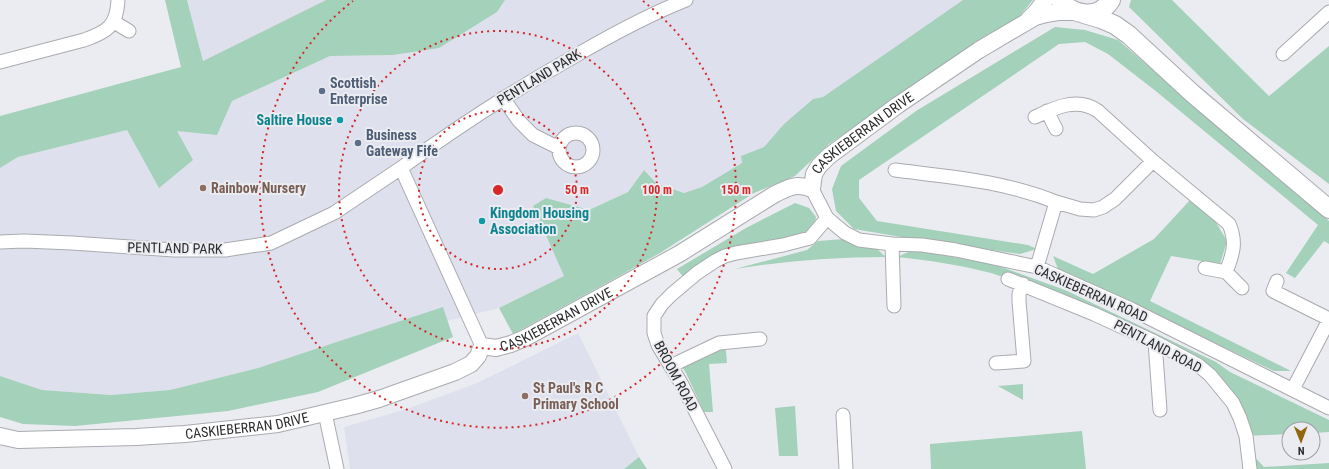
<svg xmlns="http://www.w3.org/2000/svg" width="1329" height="469" viewBox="0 0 1329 469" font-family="'Roboto Condensed',sans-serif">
	<rect width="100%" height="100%" fill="#ebecf1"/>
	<path fill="#dee1ed" d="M187,0H326L203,61Z
		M505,0H963L823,97L813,99L784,124L764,147L741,156L742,163L702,187L685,193L656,183L644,170L628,192L589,210L534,206L564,276L499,308L170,390L111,395L42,390L0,376V168L18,157L232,101L330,56L393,55L439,48L497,12Z
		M578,333L639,457L624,469H350L344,427L407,409L477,383Z"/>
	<path fill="#a3d1b9" d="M165,0H187L203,61L326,0H505L497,12L439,48L393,55L330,56L232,101L217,135L177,131L193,160L159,188L127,130L18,157L0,168V116L181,67Z
		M963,0H1033L1018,18L829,144L795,176L754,193L660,253L612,280L513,334L499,308L564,276L533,206L546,198L589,210L628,192L644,170L656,183L684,193L702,187L742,163L741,156L764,147L784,124L813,99L823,97Z
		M1131,0H1172L1269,96L1329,46V184L1243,119L1129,7Z
		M1055,27L1085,30L1118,40L1329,221V244L1324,241L1295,278L1286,273L1318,225L1157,92L1108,54L1085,42L1059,44L859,180V198L877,221L1028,245L1037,249L1020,254L907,238L854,229L836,211L832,189L841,166L916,111Z
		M1191,199L1211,214L1227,241L1220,264L1171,256L1150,301L1291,371H1274L1058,269L1053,256L1093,274L1154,239Z
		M795,203L809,208L816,217L814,230L788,242L743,248L684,278L677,269L746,228Z
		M844,239L877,249L886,257C835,257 785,261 735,269L807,250L818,241Z
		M913,250L993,264L1065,290L1216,362L1230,372L1329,420V432L1313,433V429H1289V434L1246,436L1210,375L1023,284C1012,281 1002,276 991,273C960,265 928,260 897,257Z
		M443,307L453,337L318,392L228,411L75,426L23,424L0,417V376L42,390L111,395L170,390L258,368Z
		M725,341L727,363L709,364L713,412H704L686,373L679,362Z
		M1023,384V400L998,386Z
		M795,406L798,456H779L775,408Z
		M1082,431L1086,469H931L930,444Z
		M1249,451L1264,467L1329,463V469H1250Z
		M639,457L647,469H624Z"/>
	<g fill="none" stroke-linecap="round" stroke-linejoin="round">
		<g stroke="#aaabaf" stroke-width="15">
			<path id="minor" d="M114,22L129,31
				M1283,54L1329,12
				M0,62L84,40C107,32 117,26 118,0
				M503,98L519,121L533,135L559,148
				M1047,111L1056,129
				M1035,117C1056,107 1078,97 1098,111L1153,161L1229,224C1237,242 1233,254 1226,272
				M559 150a17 17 0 1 1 34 0a17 17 0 1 1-34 0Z
				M895,170C951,177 1004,181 1056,202
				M812,189L827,218L845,233L859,240L892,244L922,245L956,250L1037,267L1131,309L1329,408
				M0,242L24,241L72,243L174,250H225L271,243L334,213L401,168
				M892,244L894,306
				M1037,267L1056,202L1080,209L1094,210L1103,207L1115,199L1153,161
				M1205,268L1226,272L1242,288
				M1008,279L1094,314L1155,342L1198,365L1210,375L1233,403L1240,418L1246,436L1250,469
				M1277,281L1273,291L1329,319
				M1155,342L1160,410
				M482,346L401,168C457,127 514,90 575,56C611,35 648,15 686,0
				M996,363L1024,361L1019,301V294L1023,284
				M671,367L679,362L719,343L760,339
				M1293,389L1329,320
				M325,413L337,469
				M843,415L846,469
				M725,469L681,383L658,345L654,333V316L662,304L672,294L697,273L715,261L725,256L736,253L783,245L810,238L827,218"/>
		</g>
		<g stroke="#aaabaf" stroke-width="18">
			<g id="tertiary">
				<path d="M1029,19L1037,11L1045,0"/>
				<path id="s1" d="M0,436L18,440L136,437L185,434L278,424L354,406L379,399L455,372L471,364L478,356L482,346L496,348L511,344L525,338L679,254L775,194C790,187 795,183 812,189L814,174L819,166L829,156L898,105L979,50L1035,17L1046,14L1058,12H1075"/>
			</g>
		</g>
		<g stroke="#aaabaf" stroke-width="20">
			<path id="secondary" d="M1060,0C1074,16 1098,20 1111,0
				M1084,14L1101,19L1115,25L1129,35L1193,94L1329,209"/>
		</g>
		<use href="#minor" stroke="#fff" stroke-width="13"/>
		<use href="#tertiary" stroke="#fff" stroke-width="16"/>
		<use href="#secondary" stroke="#fff" stroke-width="18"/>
	</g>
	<g fill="none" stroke="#d62828" stroke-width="2" stroke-dasharray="2 4">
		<circle cx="498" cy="190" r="79"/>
		<circle cx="498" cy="190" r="159"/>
		<path d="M643 1A238 238 0 1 1 353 1"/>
	</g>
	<g fill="#5c6f8a" stroke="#ebecf1" stroke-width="1.5">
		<circle cx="322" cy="91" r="4"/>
		<circle cx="358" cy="143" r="4"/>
	</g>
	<g fill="#0f9aa8" stroke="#ebecf1" stroke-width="1.5">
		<circle cx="340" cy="120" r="4"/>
		<circle cx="482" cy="221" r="4"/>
	</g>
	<g fill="#8d6e63" stroke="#ebecf1" stroke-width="1.5">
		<circle cx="203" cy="188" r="4"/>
		<circle cx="525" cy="396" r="4"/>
	</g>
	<g text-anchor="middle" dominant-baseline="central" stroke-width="4" stroke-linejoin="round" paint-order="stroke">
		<g font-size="14" fill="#2c2c2e" stroke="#ebecf1">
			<text transform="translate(539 77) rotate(-31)">PENTLAND PARK</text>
			<text stroke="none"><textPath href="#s1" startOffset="955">CASKIEBERRAN DRIVE</textPath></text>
			<text transform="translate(175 248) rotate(1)">PENTLAND PARK</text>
			<text transform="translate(1091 293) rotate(24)">CASKIEBERRAN ROAD</text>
			<text stroke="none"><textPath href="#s1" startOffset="584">CASKIEBERRAN DRIVE</textPath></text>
			<text transform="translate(1158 346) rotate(28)">PENTLAND ROAD</text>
			<text transform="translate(676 376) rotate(62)">BROOM ROAD</text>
			<text stroke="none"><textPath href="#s1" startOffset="248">CASKIEBERRAN DRIVE</textPath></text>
		</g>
		<g font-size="14" font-weight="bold" fill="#4e5e75" stroke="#ebecf1" text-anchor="start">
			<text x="330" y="83">Scottish<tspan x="330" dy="16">Enterprise</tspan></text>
			<text x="366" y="135">Business<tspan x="366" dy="16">Gateway Fife</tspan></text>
		</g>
		<g font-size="14" font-weight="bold" fill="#0d838f" stroke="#ebecf1" text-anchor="end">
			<text x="332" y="120">Saltire House</text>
			<text x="490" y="213" text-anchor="start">Kingdom Housing<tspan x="490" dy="16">Association</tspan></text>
		</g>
		<g font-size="14" font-weight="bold" fill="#785e54" stroke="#ebecf1" text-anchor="start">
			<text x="211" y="188">Rainbow Nursery</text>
			<text x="533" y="388">St Paul's R C<tspan x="533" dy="16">Primary School</tspan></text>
		</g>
	</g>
	<circle cx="498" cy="190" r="6" fill="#d62828" stroke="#ebecf1" stroke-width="2"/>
	<g font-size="12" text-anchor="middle" font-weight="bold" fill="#d62828" stroke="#ebecf1" stroke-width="4" stroke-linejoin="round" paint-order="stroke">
		<text x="577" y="194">50 m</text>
		<text x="657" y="194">100 m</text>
		<text x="736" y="194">150 m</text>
	</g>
	<g transform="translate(1301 441) rotate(179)"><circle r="19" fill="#ebecf1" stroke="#9f9fa3"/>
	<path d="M0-3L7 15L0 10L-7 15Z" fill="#91670f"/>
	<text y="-6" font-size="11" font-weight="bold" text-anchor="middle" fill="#2c2c2e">N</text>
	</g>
</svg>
